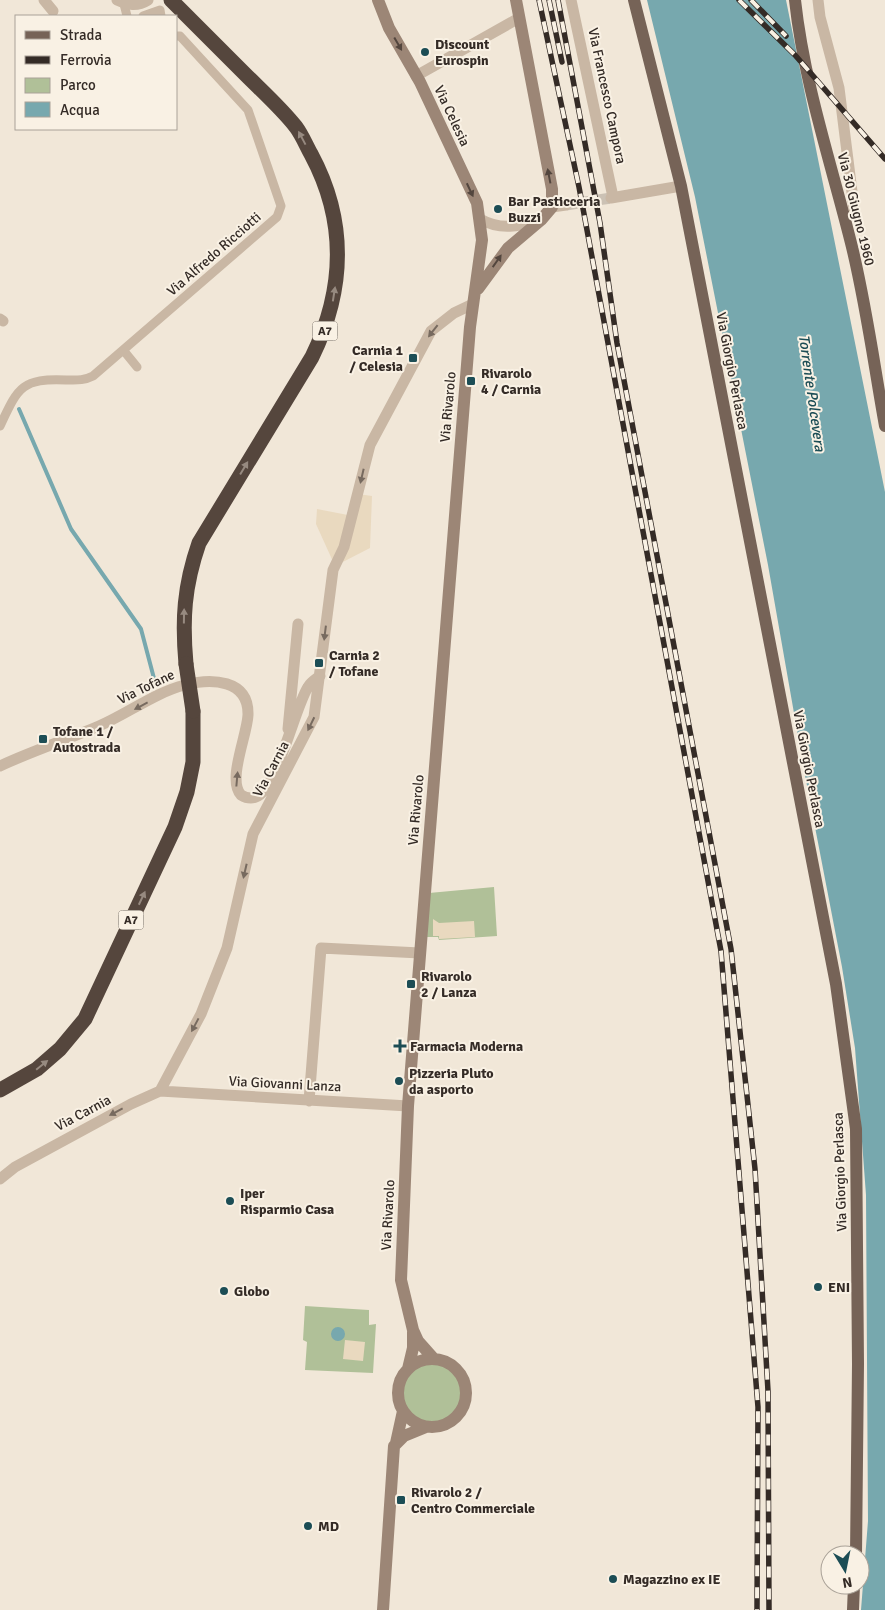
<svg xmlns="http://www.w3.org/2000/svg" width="885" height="1610" viewBox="0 0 885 1610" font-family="Signika,sans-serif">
	<rect width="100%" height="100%" fill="#f1e7d8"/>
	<path fill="#b0c098" d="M494,887L497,936L439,940L438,937H427L429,893Z
		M305,1306L369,1310V1325L376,1324L373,1373L305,1370L307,1342L303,1340Z
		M402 1393a31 31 0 1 1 62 0a31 31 0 1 1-62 0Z"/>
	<path fill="#e9d9bf" d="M358,494L372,496L370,548L335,566L316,524L317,509L353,516Z
		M433,919L439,923L474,921L475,937L439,939V936H433Z
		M345,1340L365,1342L363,1361L343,1359Z"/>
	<path fill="#77a8ae" d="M647,0H786L885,492V1610H861L868,1521L866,1195L855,1048L842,967L804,770L768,565L695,197Z
		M331 1334a7 7 0 1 1 14 0a7 7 0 1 1-14 0Z"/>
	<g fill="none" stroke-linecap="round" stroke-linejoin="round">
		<path stroke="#77a8ae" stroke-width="4" d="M19,409L71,529L141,629L156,686"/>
		<path stroke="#cbc1b4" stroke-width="11" stroke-dasharray="11 5.5" stroke-linecap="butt" d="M566,205L611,198"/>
		<path stroke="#c9b7a4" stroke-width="9" d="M124,4L127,16
			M143,16L160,10L161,16
			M124,351L137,367
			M0,426C18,388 21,378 66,380C76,380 83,381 93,376L277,217L281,206L248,110L180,36H176"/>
		<path stroke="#c9b7a4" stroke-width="11" d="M44,0L53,11
			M117,0C128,5 137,7 148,0
			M571,0L613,197
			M818,0L820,17L839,88L854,208
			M416,76L519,18
			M611,198L681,186
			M552,207L566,205
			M480,219C501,231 519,226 541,220
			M0,319L3,321
			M288,729L298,624
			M0,766C32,751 66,740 99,726C127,714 156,692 185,685C211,678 249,679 248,715C247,736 227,780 241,795C246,798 251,799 256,797C277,789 295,707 308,687C311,682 316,679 320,676
			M160,1091L408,1106
			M309,1101L321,948L420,953
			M0,1179L15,1167L131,1104L160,1091L201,1014L227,948L253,834L314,717L333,570L344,547L370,445L431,331L454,313L473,304"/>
		<path stroke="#9c8676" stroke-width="12" d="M378,0L389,28L420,82L477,203L482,240L470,327L408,1106L401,1280L413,1330L418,1341L434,1359
			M478,289L508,248L541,220L552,207V189L516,0
			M398 1393a34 34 0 1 1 68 0a34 34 0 1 1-68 0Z
			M408,1369L413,1348V1332
			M396,1443L403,1411
			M383,1610L394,1446L404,1436L426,1427"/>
		<path stroke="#766357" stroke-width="12" d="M634,0L681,186L836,984L856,1129L858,1364L856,1555
			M795,0C804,83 831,163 851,243C866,303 874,365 885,426
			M853,1610L854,1585"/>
		<path stroke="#55463d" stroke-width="15" d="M171,0C196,25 221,50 246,75C263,92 281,108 296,127C302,135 306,145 311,154C347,221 345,289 312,357L199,543C184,586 182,620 186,664
			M0,1090L37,1069L60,1049L85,1019L175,827L187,792L193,762V711"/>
		<g stroke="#342b26" stroke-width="5.5">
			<path id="rail" d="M539,0L579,187L721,951L758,1407L757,1610
				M549,0L562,62
				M558,0L600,223L617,343L731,949L755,1169L768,1391L769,1610
				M739,0L795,55L885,159
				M751,0L786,36"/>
		</g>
		<use href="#rail" stroke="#f9f1e4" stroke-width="4" stroke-dasharray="11" stroke-linecap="butt"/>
		<path stroke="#55463d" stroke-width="15" d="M186,664L193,711"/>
	</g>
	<defs><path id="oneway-solid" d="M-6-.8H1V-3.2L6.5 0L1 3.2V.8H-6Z" transform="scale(1.25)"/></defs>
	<g fill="#53463e">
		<use href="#oneway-solid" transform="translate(398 44) rotate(60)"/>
		<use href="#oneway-solid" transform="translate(549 176) rotate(-101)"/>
		<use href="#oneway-solid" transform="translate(470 190) rotate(65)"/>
		<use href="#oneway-solid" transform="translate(497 261) rotate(-55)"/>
	</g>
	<g fill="#978a80">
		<use href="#oneway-solid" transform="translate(302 138) rotate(-118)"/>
		<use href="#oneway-solid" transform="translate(334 294) rotate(-81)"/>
		<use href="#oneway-solid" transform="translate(244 468) rotate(-59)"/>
		<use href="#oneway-solid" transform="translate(184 616) rotate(-89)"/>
		<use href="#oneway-solid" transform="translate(142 898) rotate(-65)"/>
		<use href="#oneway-solid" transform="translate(42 1065) rotate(-39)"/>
	</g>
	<g fill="#776a5f">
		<use href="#oneway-solid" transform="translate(433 331) rotate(128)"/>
		<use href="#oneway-solid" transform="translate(362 476) rotate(103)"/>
		<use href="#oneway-solid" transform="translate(325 633) rotate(97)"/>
		<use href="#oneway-solid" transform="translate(141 706) rotate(152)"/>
		<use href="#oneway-solid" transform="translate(311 724) rotate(116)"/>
		<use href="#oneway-solid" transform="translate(237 779) rotate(-85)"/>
		<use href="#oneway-solid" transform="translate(245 871) rotate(103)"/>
		<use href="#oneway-solid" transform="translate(195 1025) rotate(118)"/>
		<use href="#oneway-solid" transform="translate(116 1112) rotate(152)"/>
	</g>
	<g fill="#1c4d55" stroke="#f9f1e4" stroke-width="2">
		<circle cx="425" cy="52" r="5"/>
		<circle cx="498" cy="209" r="5"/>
		<rect x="408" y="353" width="10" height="10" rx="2.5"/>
		<rect x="466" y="376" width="10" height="10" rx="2.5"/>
		<rect x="314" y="658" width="10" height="10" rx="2.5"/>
		<rect x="38" y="734" width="10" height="10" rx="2.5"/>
		<rect x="406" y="979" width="10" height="10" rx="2.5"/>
		<path d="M397.5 1038.5h5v5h5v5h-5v5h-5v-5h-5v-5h5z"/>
		<circle cx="399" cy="1081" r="5"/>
		<circle cx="230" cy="1201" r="5"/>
		<circle cx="818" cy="1287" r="5"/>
		<circle cx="224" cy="1291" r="5"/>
		<rect x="396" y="1495" width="10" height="10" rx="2.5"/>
		<circle cx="308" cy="1526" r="5"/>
		<circle cx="613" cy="1579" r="5"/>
	</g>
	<g text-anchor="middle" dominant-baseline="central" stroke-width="4" stroke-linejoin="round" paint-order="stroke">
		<g fill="#f9f1e4" stroke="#6f665f" stroke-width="1">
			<rect x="312.5" y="321.5" width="25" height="19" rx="4"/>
			<rect x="118.5" y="910.5" width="25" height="19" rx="4"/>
		</g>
		<g font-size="12" font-weight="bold" fill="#342b26">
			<text x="325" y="331">A7</text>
			<text x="131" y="920">A7</text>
		</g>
		<g font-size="14" font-weight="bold" fill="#342b26" stroke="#f9f1e4" text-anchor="start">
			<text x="435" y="44">Discount<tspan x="435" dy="16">Eurospin</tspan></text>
			<text x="508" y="201">Bar Pasticceria<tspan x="508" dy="16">Buzzi</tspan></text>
			<text x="403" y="350" text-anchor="end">Carnia 1<tspan x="403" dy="16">/ Celesia</tspan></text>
			<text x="481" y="373">Rivarolo<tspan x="481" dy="16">4 / Carnia</tspan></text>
			<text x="329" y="655">Carnia 2<tspan x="329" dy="16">/ Tofane</tspan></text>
			<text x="53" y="731">Tofane 1 /<tspan x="53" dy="16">Autostrada</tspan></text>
			<text x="421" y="976">Rivarolo<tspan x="421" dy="16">2 / Lanza</tspan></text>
			<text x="410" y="1046">Farmacia Moderna</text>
			<text x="409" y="1073">Pizzeria Pluto<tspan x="409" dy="16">da asporto</tspan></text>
			<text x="240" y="1193">Iper<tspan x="240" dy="16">Risparmio Casa</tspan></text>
			<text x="828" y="1287">ENI</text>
			<text x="234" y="1291">Globo</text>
			<text x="411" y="1492">Rivarolo 2 /<tspan x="411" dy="16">Centro Commerciale</tspan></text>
			<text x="318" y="1526">MD</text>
			<text x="623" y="1579">Magazzino ex IE</text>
		</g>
		<g font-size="14" fill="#342b26" stroke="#f9f1e4">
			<text transform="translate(607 96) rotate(78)">Via Francesco Campora</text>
			<text transform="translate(452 116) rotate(65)">Via Celesia</text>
			<text transform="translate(856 209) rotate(76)">Via 30 Giugno 1960</text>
			<text transform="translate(214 254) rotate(-41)">Via Alfredo Ricciotti</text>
			<text transform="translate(732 371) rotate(79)">Via Giorgio Perlasca</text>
			<text transform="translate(448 407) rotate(-85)">Via Rivarolo</text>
			<text transform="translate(146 687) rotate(-26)">Via Tofane</text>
			<text transform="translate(271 769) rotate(-62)">Via Carnia</text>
			<text transform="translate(809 769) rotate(79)">Via Giorgio Perlasca</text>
			<text transform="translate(416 810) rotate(-85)">Via Rivarolo</text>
			<text transform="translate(285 1084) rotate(3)">Via Giovanni Lanza</text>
			<text transform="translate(83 1113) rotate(-28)">Via Carnia</text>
			<text transform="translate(840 1172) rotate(-92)">Via Giorgio Perlasca</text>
			<text transform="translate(388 1215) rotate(-87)">Via Rivarolo</text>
		</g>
		<g font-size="15" font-style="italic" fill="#1c4d55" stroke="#f9f1e4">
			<text transform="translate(812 393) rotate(82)">Torrente Polcevera</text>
		</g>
	</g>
	<rect x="15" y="15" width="162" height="115" fill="#f9f1e4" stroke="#aaa298"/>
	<rect x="25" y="31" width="25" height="8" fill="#766357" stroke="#aaa298"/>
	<text x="60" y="40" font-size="15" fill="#342b26">Strada</text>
	<rect x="25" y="56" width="25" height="8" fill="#342b26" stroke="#aaa298"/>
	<text x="60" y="65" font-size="15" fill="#342b26">Ferrovia</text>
	<rect x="25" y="78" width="25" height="15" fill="#b0c098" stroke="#aaa298"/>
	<text x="60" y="90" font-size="15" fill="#342b26">Parco</text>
	<rect x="25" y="102" width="25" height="15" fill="#77a8ae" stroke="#aaa298"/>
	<text x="60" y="115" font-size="15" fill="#342b26">Acqua</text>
	<g transform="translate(845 1570) rotate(170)"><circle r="24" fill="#f9f1e4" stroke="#aaa298"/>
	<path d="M0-4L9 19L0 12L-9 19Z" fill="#1c4d55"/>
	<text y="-8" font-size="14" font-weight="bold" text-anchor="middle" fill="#342b26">N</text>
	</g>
</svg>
